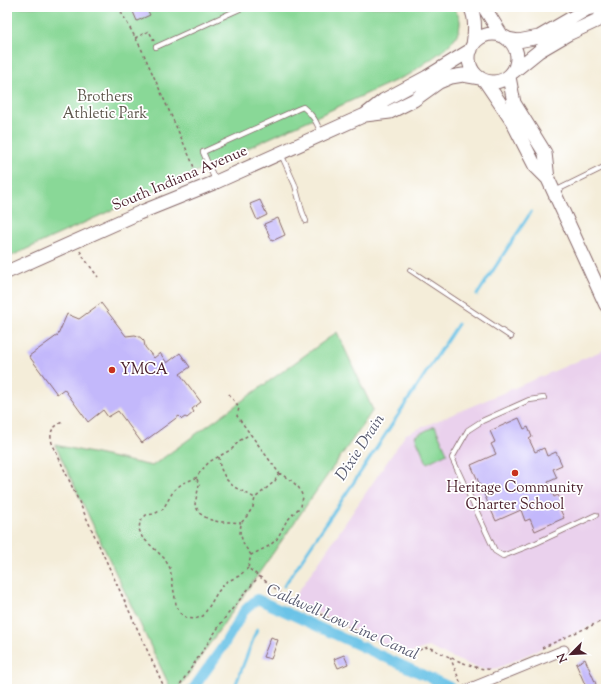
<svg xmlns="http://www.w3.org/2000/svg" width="613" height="696" viewBox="0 0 613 696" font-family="'Sorts Mill Goudy',serif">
	<rect width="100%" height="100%" fill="#fff"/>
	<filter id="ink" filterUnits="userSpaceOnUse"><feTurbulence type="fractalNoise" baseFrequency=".025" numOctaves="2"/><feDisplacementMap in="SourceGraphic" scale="8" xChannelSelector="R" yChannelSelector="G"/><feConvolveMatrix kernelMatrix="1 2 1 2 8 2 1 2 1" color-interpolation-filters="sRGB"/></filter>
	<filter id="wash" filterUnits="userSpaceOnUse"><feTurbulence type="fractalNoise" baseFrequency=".012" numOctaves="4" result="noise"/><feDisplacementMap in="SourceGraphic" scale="16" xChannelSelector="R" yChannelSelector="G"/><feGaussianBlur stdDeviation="0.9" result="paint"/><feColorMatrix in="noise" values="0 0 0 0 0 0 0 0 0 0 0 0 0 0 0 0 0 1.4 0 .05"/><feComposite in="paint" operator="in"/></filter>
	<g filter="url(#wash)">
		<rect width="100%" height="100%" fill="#f4edd9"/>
		<path fill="#ead1ed" d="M606,349V619L498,668L485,670L467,664L428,647L407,654L292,601L406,434Z"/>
		<path fill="#89d897" stroke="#6a7c61" d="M7,7H453C456,12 461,18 460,24C459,46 426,60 412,73L7,258Z
			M337,332L373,410L178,689H171L55,445L152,466Z
			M435,426L447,453L427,463L415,436Z"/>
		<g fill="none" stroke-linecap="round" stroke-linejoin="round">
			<path stroke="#6ac3e7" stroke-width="3" d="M477,295L531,212
				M284,586L362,470L458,324
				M234,689L257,629"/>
			<path stroke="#6ac3e7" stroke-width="10" d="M193,689L222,648L244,611L257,599L450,687"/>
		</g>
		<g id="blocks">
			<path fill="#c3b8fb" d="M131,7H146L150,15L137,21Z
				M260,200L267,215L257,220L250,204Z
				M278,218L285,235L272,241L264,224Z
				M101,303L126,336L135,335L138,336L141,338L144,341L145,347L154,358L160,353L167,363L180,353L190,367L180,374L201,402L192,409L194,412L187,418L185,417L182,419L179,416L142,443L118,411L108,417L103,410L88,422L64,389L57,394L29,356L58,335L67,314L79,319Z
				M519,418L524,429L528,427L532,437L529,439L535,452L544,448L547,456L556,452L562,465L553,469L557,478L548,482L554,497L558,495L562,505L559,507L564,518L535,531L530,519L525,521L521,510L496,521L471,465L496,454L491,444L495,442L490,431Z
				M271,637L278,640L271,659L263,657Z
				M344,655L348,664L338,668L334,659Z
				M585,659L596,684L587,689L576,664Z"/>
		</g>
	</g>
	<g filter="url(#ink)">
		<use href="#blocks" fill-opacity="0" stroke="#866768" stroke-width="1"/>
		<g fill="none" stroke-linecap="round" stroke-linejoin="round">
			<g stroke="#866768" stroke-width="6">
				<path id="service" d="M156,47L244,7
					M281,154L295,185L302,211L306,221
					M215,180L203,152L298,109L303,107C313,115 316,121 321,133
					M555,191L606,166
					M410,270L511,337
					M544,398L529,400L482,421L468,430L452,458L495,551L503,556L536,543L596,515"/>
			</g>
			<g stroke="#866768" stroke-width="11">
				<path id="minor" d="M468,689L564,650"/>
			</g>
			<g stroke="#866768" stroke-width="15">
				<path id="secondary" d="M470,7C476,17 475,33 473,45
					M484,7L502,36
					M469 58a24 24 0 1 1 48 0a24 24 0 1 1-48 0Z
					M507,39L518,41L539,37L587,9L595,7
					M513,72L539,51L568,34L598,20L606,13
					M509,77L514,103L545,153L548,179L606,305
					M485,81L512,121L535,166L548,179
					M365,115L390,112L414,100L439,82L451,77L463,75L480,78
					M7,272L139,213L216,182L365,115L384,100L427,77L471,50"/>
			</g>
			<path stroke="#866768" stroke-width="1.5" stroke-dasharray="3 3" stroke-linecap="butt" d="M118,7L125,19L141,48L192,162L194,168V175
				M135,38L149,31L154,41
				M80,251L84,258L98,277
				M229,394L239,408L237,416L279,473L292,481L299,488L303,497L301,506L293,514L286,522L277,539L269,546L251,555L248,568L292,601L407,654L428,647C443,654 476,671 491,669
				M62,422C52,428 49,431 52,443L165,689
				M219,457L220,467L226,479L234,487L244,492L255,498
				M197,479L199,485L195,504L199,513L208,519L219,522H230L241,523
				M251,555L244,545L240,533L241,523L247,516L253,507L255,498L275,481L279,473
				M248,568L239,576L226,582L217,593L210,605L203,616L195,619L187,618L180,613L176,604L170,568L164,558L142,537L139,529L140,522L146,515L154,514L163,509L174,490L183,483L196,478L200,472L209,462L232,449L239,441L250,434
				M542,648L606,619
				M450,657L461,684
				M177,689L224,619L259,576"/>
			<use href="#service" stroke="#fff" stroke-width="4.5"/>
			<use href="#minor" stroke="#fff" stroke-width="9"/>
			<use href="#secondary" stroke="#fff" stroke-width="13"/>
		</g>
	</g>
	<g fill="#c8321e" stroke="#fff" stroke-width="1.5">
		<circle cx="112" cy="370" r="4"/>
		<circle cx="515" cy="473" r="4"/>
	</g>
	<g text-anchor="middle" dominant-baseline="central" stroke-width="3.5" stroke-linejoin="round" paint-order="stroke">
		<g font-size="15" fill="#5d564b" stroke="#fff">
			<text x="105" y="97">Brothers<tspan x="105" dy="17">Athletic Park</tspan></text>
		</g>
		<g font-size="15" fill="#4a1f2b" stroke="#fff">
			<text transform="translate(180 179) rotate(-23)">South Indiana Avenue</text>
		</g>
		<g font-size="15" fill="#4a1f2b" stroke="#fff" text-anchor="start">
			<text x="120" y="370">YMCA</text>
			<text x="515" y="488" text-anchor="middle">Heritage Community<tspan x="515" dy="17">Charter School</tspan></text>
		</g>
		<g font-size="16" font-style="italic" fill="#55586d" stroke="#fff">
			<text transform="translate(361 448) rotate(-57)">Dixie Drain</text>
			<text transform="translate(342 623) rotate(24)">Caldwell Low Line Canal</text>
		</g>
	</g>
	<rect width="613" height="696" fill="none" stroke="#fff" stroke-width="24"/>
	<g transform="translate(571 654) rotate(246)" stroke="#ffffff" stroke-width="3" paint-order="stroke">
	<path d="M0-3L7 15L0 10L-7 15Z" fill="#4a1f2b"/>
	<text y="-6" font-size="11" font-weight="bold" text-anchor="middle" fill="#4a1f2b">N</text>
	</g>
</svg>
